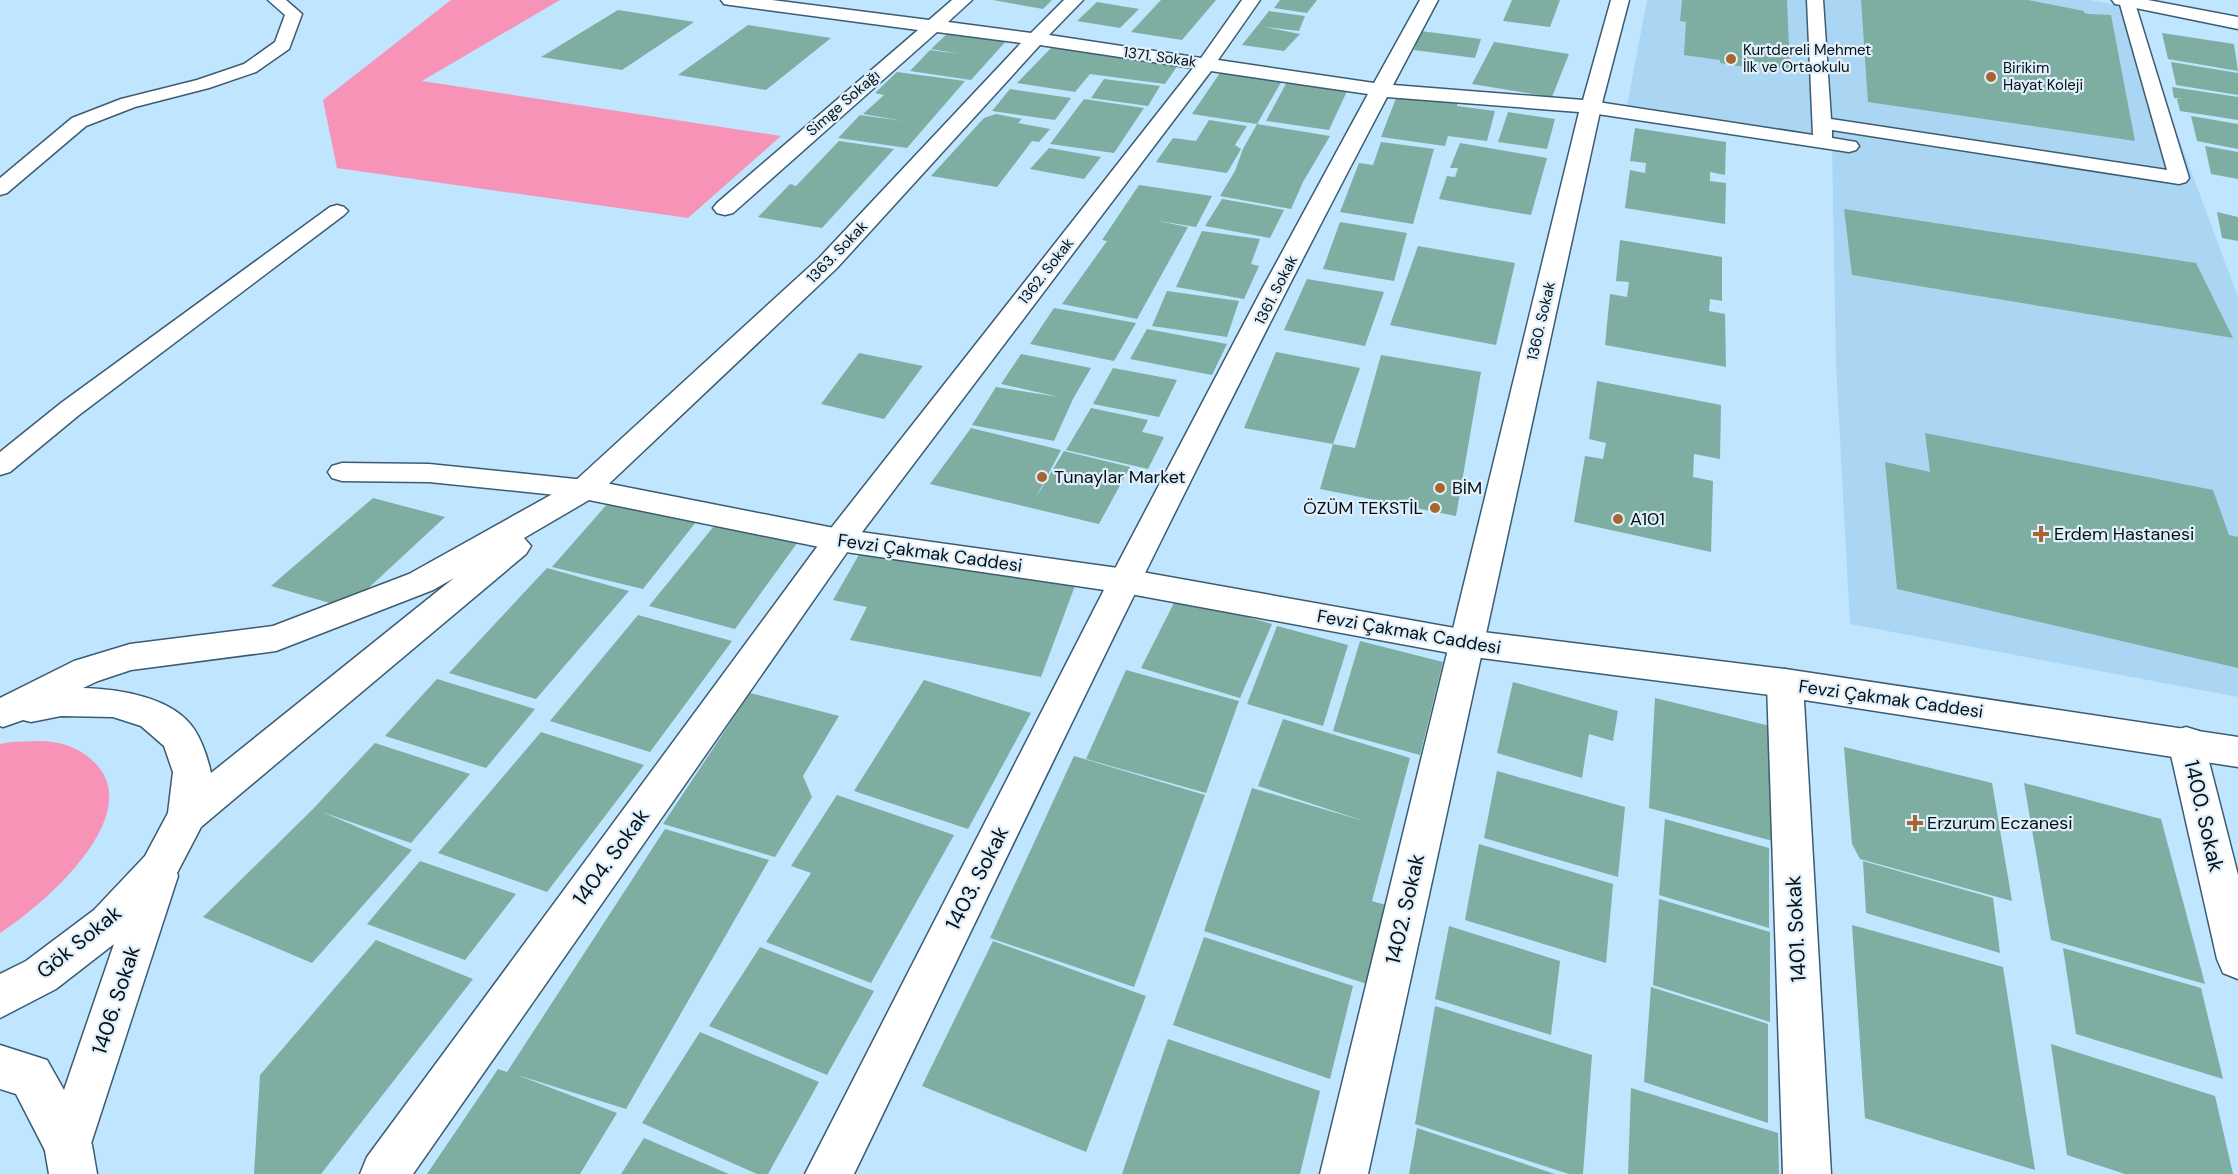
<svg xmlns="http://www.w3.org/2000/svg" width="2238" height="1174" viewBox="0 0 2238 1174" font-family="'DM Sans',sans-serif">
	<rect width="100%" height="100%" fill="#bfe5ff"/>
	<path fill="#aad6f3" d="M1647,0H2089L2130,7L2238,297V697L1850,624L1836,365L1832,147L1625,117Z"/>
	<path fill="#f693b6" d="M451,0H560L422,81L781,136L688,218L337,168L323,100Z
		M11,742C24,742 39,740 52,742C69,744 85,752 96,764C146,817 41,907 0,933V744Z"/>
	<path fill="#7eada1" d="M993,0H1052L1043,9Z
		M1161,0H1216L1182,40L1131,32Z
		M1280,0H1317L1307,13L1274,8Z
		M1512,0H1560L1550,27L1503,21Z
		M1682,0H1787L1790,69L1752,64V68L1720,63V60L1684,55L1686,22L1680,21Z
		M1861,0H2028L2084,11V13L2089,14L2111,15L2135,141L1868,102Z
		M1097,2L1139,9L1120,28L1077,21Z
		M618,10L694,22L622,70L541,57Z
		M1269,11L1305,16L1299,31L1265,27L1300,34L1284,51L1242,45Z
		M748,25L831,38L766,90L678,75Z
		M950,31L1008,39L971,80L910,71L930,50L960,54L931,49Z
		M1421,31L1481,39L1475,58L1414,50Z
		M2162,33L2234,44L2238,71L2168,59Z
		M1494,42L1569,54L1552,97L1472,84Z
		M1055,44L1180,62L1165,84L1090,74L1075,92L1017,83Z
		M2171,62L2238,73V95L2176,85Z
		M1222,70L1283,79L1257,124L1192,114Z
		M897,72L965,81L907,148L838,138L860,115L903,121L863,114L884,95L875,93Z
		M1104,79L1160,86L1148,106L1091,98Z
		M1288,80L1348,89L1329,130L1266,121Z
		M2172,87L2238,97V120L2180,111L2177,99H2184L2174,98Z
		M1010,89L1071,98L1055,120L992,111Z
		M1398,93L1458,102L1457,106L1495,111L1487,141L1448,136L1445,146L1381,137Z
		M1084,99L1144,108L1114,153L1050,144Z
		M1508,112L1555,119L1547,149L1498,142Z
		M996,114L1022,119L1018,123L1050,129L1039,142L1032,141L997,187L931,176L984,118Z
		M2191,116L2238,124V149L2197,141Z
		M1209,120L1247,126L1235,145L1241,149L1227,173L1156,162L1173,138L1196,141Z
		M1257,124L1330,136L1303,182L1291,209L1220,196L1235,171L1243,149Z
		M1635,128L1726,142L1725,175L1710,172V181L1726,183L1725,224L1625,208L1630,170L1645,173L1646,163L1630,161Z
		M839,141L894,149L822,228L758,217L790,184L796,186Z
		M1381,142L1434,149L1413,224L1340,212L1359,163L1373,165Z
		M1460,143L1547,158L1531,215L1439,199L1447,176L1455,177L1458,168H1450Z
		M2205,146L2238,152V179L2211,174Z
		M1049,148L1101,157L1084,179L1030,169Z
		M1139,185L1212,196L1196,227L1153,220L1188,227L1137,319L1062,304L1107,241L1102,240Z
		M1222,199L1284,210L1270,238L1205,226Z
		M1844,209L2196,263L2233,338L1852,275Z
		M2217,212L2238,217V241L2222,238Z
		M1340,222L1407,233L1394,281L1323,269Z
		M1202,231L1260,239L1251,264L1259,266L1244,299L1176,287Z
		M1620,240L1722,257V301L1710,299L1709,311L1725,314L1726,367L1605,345L1610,294L1627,297L1629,282L1616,281Z
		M1418,246L1515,263L1496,345L1390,325Z
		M1307,279L1384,292L1365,346L1284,330Z
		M1167,291L1239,301L1227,337L1152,326Z
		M1054,308L1136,323L1114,361L1030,344Z
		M1147,329L1227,344L1212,375L1130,359Z
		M1276,352L1360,368L1333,444L1355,448L1381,355L1481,372L1456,516L1320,489L1333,444L1244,428Z
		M859,353L923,366L884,419L821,404Z
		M1021,354L1091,368L1073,399L1054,441L972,425L996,387L1059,397L1001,384Z
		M1113,368L1177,380L1159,417L1093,404Z
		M1597,381L1721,405L1720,459L1694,454L1693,477L1713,481L1711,552L1574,522L1585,456L1603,459L1606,443L1589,439Z
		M1091,408L1148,420L1142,432L1164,437L1148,469L1066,450Z
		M971,428L1061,450L1035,499L1064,451L1130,467L1099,524L930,484Z
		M1925,433L2213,490L2229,535L2238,537V668L1897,589L1885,462L1930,472Z
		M373,498L445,517L347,608L271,586Z
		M609,502L696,522L643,589L552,567Z
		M719,520L800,539L735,629L649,606Z
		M864,546L1076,583L1041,677L850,640L867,607L833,600Z
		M547,568L629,591L536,699L449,673Z
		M1177,597L1272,624L1240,698L1141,668Z
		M638,615L732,641L650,752L550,721Z
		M1277,626L1348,645L1323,726L1247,704Z
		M1360,641L1443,662L1420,755L1333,731Z
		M1126,670L1239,701L1206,793L1086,759Z
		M437,679L535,709L486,768L385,736Z
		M924,680L1031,713L968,829L854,791Z
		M1513,682L1618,711L1613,741L1589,734L1582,778L1497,753Z
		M750,693L839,716L803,776L812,797L775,857L663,824Z
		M1655,698L1770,726L1773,841L1649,808Z
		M1283,719L1410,758L1372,901L1386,905L1367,984L1204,931L1252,788L1367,822L1258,786Z
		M541,732L644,765L547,892L438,853Z
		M375,743L470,774L411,843L322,812L412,850L312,963L203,917L313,809Z
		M1844,747L1992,783L2012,901L1860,859L1852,844Z
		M1074,756L1205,795L1134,987L990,938Z
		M1497,771L1625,807L1618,877L1484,838Z
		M2024,783L2161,819L2205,984L2051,940Z
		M837,795L954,835L871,983L766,942L811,873L791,866Z
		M1665,819L1769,848V928L1659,895Z
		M665,829L769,860L626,1109L517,1075L617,1113L580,1174H427L498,1069L507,1072Z
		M1479,844L1613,884L1606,963L1465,920Z
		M420,861L516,894L465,960L367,924Z
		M1863,861L1993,898L2000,953L1866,913Z
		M1659,899L1770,932V1022L1653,985Z
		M1852,925L2003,967L2035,1170L1865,1118Z
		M1449,926L1560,961L1551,1035L1435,999Z
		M1204,937L1353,986L1330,1079L1173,1025Z
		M376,940L473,979L321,1174H254L260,1075Z
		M993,941L1146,996L1086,1152L922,1086Z
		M760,947L874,991L827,1075L709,1026Z
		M2063,948L2201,988L2223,1079L2076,1034Z
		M1651,987L1768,1024V1123L1644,1082Z
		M1435,1006L1592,1055L1583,1174H1569L1415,1124Z
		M700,1032L819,1082L768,1174H757L642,1123Z
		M1168,1039L1320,1091L1300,1174H1122Z
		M2051,1044L2215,1096L2233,1174H2125L2067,1155Z
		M1631,1088L1778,1133L1779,1174H1628Z
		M1417,1128L1555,1174H1409Z
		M644,1138L729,1174H621Z"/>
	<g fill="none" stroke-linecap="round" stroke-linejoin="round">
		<g stroke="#3b5c72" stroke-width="3">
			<path id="service" d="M268,0H286L302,14L289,49L256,72L209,88L135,107L86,126L7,193L0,195V178L72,118L121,99L197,80L244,64L275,42L285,15Z
				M1807,0H1823L1831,119L2167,170L2119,1L2134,0L2189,178L2186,182L2179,184L1832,130V138L1856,142L1859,146L1856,150L1849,152L1591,113L1584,111L1582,107L1584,103L1591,101L1813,135Z
				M337,205L344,207L348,211L344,215L79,415L10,472L0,475V452L61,403L330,207Z
				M342,463L429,464L585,480L595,482L599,489L595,496L585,498L429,482L342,481L332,478L328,472L332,466Z"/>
		</g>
		<g stroke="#3b5c72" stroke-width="3">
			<path id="minor" d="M721,0H772L929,20L952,0H972L948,22L1031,33L1064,0H1083L1049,35L1201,58L1242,0H1260L1218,60L1374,83L1420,0H1438L1393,85L1583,100L1611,0H1629L1601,107L1368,1174H1320L1579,112L1387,97C1200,451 1028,813 854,1174H805L1107,584L1261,291L1368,94L1211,71L850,548L413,1174H360L367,1157L828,532L1193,68L1040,45L837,268L596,496L585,499L574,496L570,489L574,482L819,258L1021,43L937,32L733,213L725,215L717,213L713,208L717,203L918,30L730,5L724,4Z
				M1785,669L1798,673L1803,683L1831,1174H1783L1767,683L1772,673Z
				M2186,727L2199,731L2204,742L2238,875V979L2223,973L2217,959L2168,742L2173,731Z
				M68,1121L85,1128L92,1145L97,1174H49L44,1145L51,1128Z"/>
		</g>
		<g stroke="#3b5c72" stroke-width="3">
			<path id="tertiary" d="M2112,0H2148L2238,17V29L2121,5L2115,4Z"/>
		</g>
		<g stroke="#3b5c72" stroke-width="3">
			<path id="secondary" d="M585,479L839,529L1125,569L1466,630L1785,669L2238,737V767L1785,697L1466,656L1125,593L839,551L589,500L524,538L531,546L526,554L201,827L177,873L178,876L85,1162L68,1169L51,1162L16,1094L0,1089V1045L47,1060L64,1090L114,944L56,989L0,1018V974L26,961L94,910L145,856L168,813L173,772L164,746L141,726L113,717L61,716L31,722L23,720L3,727L0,726V698L74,661L130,644L273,626L409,574L574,482ZM454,578L211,773C208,759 202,741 194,729C173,697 119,689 83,688L98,681L131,670L276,651L433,590Z"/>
		</g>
		<use href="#service" fill="#fff" fill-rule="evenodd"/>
		<use href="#minor" fill="#fff" fill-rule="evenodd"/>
		<use href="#tertiary" fill="#fff" fill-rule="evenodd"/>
		<use href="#secondary" fill="#fff" fill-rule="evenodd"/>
	</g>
	<g fill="#a76630" stroke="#e0eff9" stroke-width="2">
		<circle cx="1731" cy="59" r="6"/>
		<circle cx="1991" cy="77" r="6"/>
		<circle cx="1042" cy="477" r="6"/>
		<circle cx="1440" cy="488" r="6"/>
		<circle cx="1435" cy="508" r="6"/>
		<circle cx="1618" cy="519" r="6"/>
		<path d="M2038 525h6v6h6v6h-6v6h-6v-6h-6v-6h6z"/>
		<path d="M1912 814h6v6h6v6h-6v6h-6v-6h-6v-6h6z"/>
	</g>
	<g text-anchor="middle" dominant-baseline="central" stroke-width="4.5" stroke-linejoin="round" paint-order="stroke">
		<g font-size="15" fill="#031018" stroke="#e0eff9" text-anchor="start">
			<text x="1743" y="50">Kurtdereli Mehmet<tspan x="1743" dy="17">İlk ve Ortaokulu</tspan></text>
			<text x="2003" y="68">Birikim<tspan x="2003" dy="17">Hayat Koleji</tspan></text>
		</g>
		<g font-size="15" fill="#031018" stroke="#e0eff9">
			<text transform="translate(1160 57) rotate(8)">1371. Sokak</text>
			<text transform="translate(843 103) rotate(-41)">Simge Sokağı</text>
			<text transform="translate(837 252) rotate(-46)">1363. Sokak</text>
			<text transform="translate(1046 271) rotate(-52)">1362. Sokak</text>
			<text transform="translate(1276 290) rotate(-63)">1361. Sokak</text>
			<text transform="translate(1541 321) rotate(-77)">1360. Sokak</text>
		</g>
		<g font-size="18" fill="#031018" stroke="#e0eff9" text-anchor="start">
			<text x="1054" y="477">Tunaylar Market</text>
			<text x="1452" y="488">BİM</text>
			<text x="1423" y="508" text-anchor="end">ÖZÜM TEKSTİL</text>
			<text x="1630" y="519">A101</text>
			<text x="2054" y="534">Erdem Hastanesi</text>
			<text x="1927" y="823">Erzurum Eczanesi</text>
		</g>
		<g font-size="18" fill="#031018" stroke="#e0eff9">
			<text transform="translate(930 553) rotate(8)">Fevzi Çakmak Caddesi</text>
			<text transform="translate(1409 632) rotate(10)">Fevzi Çakmak Caddesi</text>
			<text transform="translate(1891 699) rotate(8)">Fevzi Çakmak Caddesi</text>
		</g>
		<g font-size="21" fill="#031018" stroke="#e0eff9">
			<text transform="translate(2204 816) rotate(77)">1400. Sokak</text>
			<text transform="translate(611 857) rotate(-54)">1404. Sokak</text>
			<text transform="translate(977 878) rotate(-63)">1403. Sokak</text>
			<text transform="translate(1405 909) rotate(-77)">1402. Sokak</text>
			<text transform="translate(1796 929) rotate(-93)">1401. Sokak</text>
			<text transform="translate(79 942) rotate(-39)">Gök Sokak</text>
			<text transform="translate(116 1000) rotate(-72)">1406. Sokak</text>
		</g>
	</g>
</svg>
